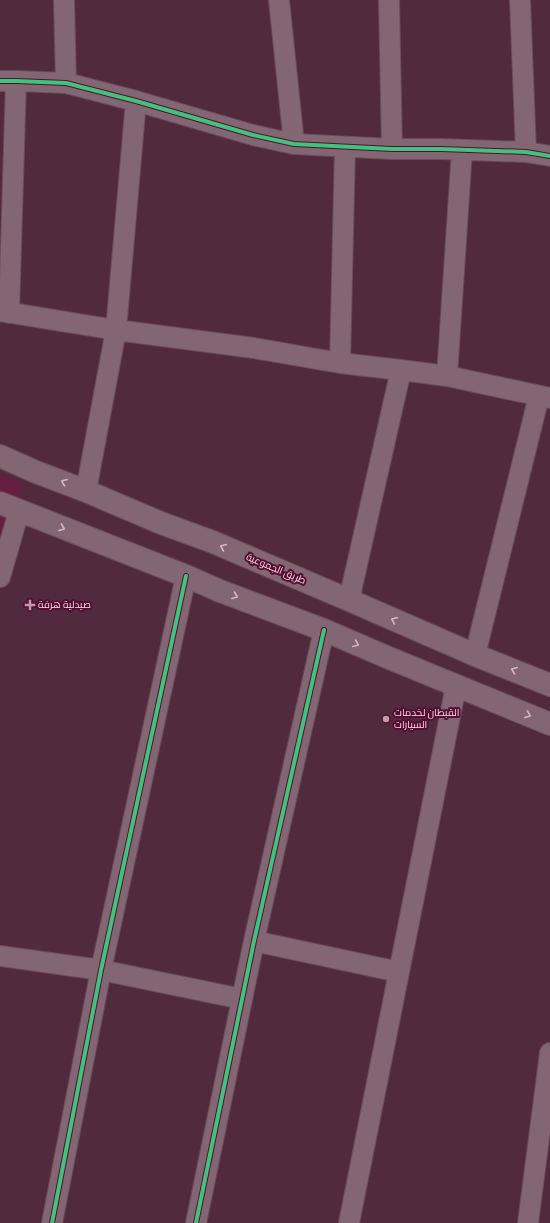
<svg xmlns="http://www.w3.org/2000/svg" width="550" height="1223" viewBox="0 0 550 1223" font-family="Signika,Cairo,sans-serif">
	<rect width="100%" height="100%" fill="#512b3d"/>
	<path fill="#671f41" d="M0,474L23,483L0,567Z"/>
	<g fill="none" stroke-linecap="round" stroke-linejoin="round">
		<g stroke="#6b4b59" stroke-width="22">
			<path id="minor" d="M64,0L66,83
				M279,0L294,144
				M389,0L392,149
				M520,0L526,152
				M0,81H16L66,83L136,101L253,135L294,144L392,149H441L526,152L550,156
				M0,311L116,330L254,348L340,363L401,370L447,376L550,398
				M9,313L16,81
				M340,363L345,147
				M447,376L462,150
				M86,491L116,330L136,101
				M0,577L19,511
				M349,600L401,370
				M475,655L539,396
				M254,941L399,972
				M0,956L101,970L242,999
				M52,1223L101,970L186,576
				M196,1223L254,941L324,630
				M349,1223L456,686
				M528,1223L550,1053"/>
		</g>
		<g stroke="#6b4b59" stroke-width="24">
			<path id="secondary" d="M0,456L36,472L86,491L161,523L213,542L349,600L475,655L550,685
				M0,503L186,576L220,591L324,630L389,658L550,724"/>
		</g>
		<use href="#minor" stroke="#836673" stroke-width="20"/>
		<use href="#secondary" stroke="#836673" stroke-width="22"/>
		<g stroke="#550f32" stroke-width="6">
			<path id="cycleway" d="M0,81H16L66,83L136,101L253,135L294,144L392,149H441L526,152L550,156
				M52,1223L101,970L186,576
				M196,1223L254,941L324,630"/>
		</g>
		<use href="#cycleway" stroke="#40c37c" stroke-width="4"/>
	</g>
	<defs><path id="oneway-chevron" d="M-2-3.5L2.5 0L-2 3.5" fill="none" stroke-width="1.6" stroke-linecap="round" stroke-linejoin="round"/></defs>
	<g stroke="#d7b5c1">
		<use href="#oneway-chevron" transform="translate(64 482) rotate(-159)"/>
		<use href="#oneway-chevron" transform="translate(62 528) rotate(21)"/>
		<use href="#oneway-chevron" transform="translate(223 547) rotate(-157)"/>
		<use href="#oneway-chevron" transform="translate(235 596) rotate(21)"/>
		<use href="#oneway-chevron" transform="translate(394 620) rotate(-156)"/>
		<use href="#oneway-chevron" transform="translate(356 644) rotate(23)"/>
		<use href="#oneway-chevron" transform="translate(514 670) rotate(-158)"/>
		<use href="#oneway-chevron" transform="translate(528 715) rotate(22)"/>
	</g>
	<g fill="#c09ba9" stroke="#550f32" stroke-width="1.5">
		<path d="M28 599h4v4h4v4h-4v4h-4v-4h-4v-4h4z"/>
		<circle cx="386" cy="719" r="4"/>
	</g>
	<g text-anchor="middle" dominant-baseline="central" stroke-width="4" stroke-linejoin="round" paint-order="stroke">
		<g font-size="10" fill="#fbd7e3" stroke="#550f32">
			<text transform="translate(276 569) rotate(23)">طريق الجموعية</text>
		</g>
		<g font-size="10" fill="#fbd7e3" stroke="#550f32" text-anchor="start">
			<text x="38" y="605">صيدلية هرفة</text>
			<text x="394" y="713">القبطان لخدمات<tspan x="394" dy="12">السيارات</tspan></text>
		</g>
	</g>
</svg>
